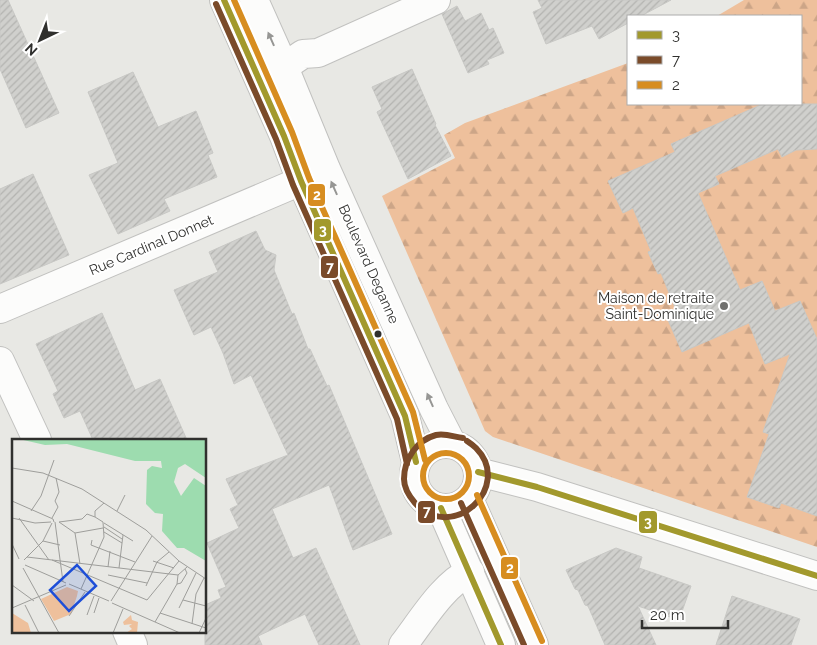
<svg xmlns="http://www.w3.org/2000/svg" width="817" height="645" viewBox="0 0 817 645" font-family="Raleway,sans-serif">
	<defs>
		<pattern id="forest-firs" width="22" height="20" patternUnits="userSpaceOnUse" patternTransform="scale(1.25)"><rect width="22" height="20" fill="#eec09c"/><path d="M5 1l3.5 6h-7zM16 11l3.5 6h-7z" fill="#cca587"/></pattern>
		<pattern id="building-hatch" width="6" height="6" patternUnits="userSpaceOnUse" patternTransform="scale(1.25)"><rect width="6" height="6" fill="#d0d0cd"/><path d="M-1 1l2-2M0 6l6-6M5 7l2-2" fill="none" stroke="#b3b3b0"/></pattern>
	</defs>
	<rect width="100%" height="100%" fill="#e8e8e4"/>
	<path fill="url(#forest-firs)" d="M744,0H817V547L493,437L485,431L382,196L455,158L444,135L465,123L628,63V104H801V16H717Z"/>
	<path fill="url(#building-hatch)" stroke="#c8c8c5" d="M0,0H8L59,113L26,128L0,69Z
		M538,0H671L641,16H628V23L599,39L592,26L546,44L533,12L542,8Z
		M457,6L465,21L481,13L489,30L493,28L504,53L487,60L489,64L468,73L442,14Z
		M412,69L436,124L435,125L451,156L408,179L377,112L382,109L372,87Z
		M133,72L158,127L196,111L213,153L208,155L217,177L164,199L170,211L118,234L89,175L118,163L88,92Z
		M763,104H817V149L796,150L782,157L778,149L715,176L719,184L698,193L740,290L762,281L775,311L800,301L817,339V516L781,503L779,508L747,497L769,434L763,432L790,354L765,364L749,323L682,352L668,320L678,315L661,273L658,274L648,252L651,251L633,208L623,213L608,181L675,152L671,144Z
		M33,174L69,255L0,284V189Z
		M256,231L265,250L276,255L274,270L292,314L294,313L308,349H310L327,386L329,385L392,534L353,550L329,485L272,509L293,558L316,548L360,645H319L305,614L258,636L262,645H205V605L221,598L218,590L226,587L207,543L239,528L230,509L238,505L226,479L288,455L251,375L234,384L223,353L211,327L194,335L174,290L218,272L209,252Z
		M102,313L135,390L160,379L187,440H93L80,411L64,418L53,394L58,391L36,344Z
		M616,548L642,557L639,568L691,586L679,620L638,606L656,645H605L588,606L585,605L578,590L575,589L566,570Z
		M732,596L800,619L791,645H716Z"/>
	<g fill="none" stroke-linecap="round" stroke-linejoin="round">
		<g stroke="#c1c1bf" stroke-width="30">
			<path id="minor" d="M284,67L303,54L318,53L436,0
				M0,309L301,181
				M0,361L37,440
				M127,631L133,645
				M403,645C421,622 443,584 470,572"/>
		</g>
		<g stroke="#c1c1bf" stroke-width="30">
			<path id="tertiary" d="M224,0L284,136L301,181L405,416L416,462
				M254,0L284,67L326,169L434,409L452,444
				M414 476a32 32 0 1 1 64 0a32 32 0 1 1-64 0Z
				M478,472L537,487L817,576
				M469,499L534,645
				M441,508L501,645"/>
		</g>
		<use href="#minor" stroke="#fcfcfb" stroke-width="28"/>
		<use href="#tertiary" stroke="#fcfcfb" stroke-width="28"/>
		<g stroke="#fff" stroke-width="10">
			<path id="bus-1" d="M224,0L284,136L301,181L405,416L416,462
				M478,472L537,487L817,576
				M441,508L501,645"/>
		</g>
		<g stroke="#fff" stroke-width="10">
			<path id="bus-2" d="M216,4L276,139L293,185L397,419L407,464
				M463,438C454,437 446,433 436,435C417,440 404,459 404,479C404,488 409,496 415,503C452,544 514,487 476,448C473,445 470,443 467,441
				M461,503L524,645"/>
		</g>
		<g stroke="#fff" stroke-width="10">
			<path id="bus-3" d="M234,0L292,132L309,178L413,412L425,460
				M423 476a23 23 0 1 1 46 0a23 23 0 1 1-46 0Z
				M477,495L542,641"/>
		</g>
		<use href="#bus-1" stroke="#a2992d" stroke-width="6"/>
		<use href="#bus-2" stroke="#7a4b2a" stroke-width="6"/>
		<use href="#bus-3" stroke="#d78d20" stroke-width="6"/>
	</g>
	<defs><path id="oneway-solid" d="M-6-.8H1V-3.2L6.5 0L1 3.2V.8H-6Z" transform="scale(1.25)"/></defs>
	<g fill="#969694">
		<use href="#oneway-solid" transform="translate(271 39) rotate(-114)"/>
		<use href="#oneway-solid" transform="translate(334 188) rotate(-114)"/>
		<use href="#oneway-solid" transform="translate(430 400) rotate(-114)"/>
	</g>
	<circle fill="#70706e" stroke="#fff" stroke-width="2" cx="724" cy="306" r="5"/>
	<circle fill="#30302e" stroke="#fff" stroke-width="2" cx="378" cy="334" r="4.5"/>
	<g text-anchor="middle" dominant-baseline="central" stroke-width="4" stroke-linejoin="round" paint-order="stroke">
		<g font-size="14" fill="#30302e" stroke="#fff">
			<text transform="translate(151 245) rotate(-23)">Rue Cardinal Donnet</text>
			<text transform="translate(369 264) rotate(66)">Boulevard Deganne</text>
		</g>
		<g font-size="14" fill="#30302e" stroke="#fff" text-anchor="end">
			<text x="714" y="298">Maison de retraite<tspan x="714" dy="16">Saint-Dominique</tspan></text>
		</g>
	</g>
	<g transform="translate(12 439)">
		<rect width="194" height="194" fill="#e8e8e4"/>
		<path d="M55,148L66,152L65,157L59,175L42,182L29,160ZM0,174L16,184L19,194H0ZM119,176L120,181L126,183L125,194H114L120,190L117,187L120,185L112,186L111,183Z" fill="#eec09c"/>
		<path d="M7,0H194V39L173,25L166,29L162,43L169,57L182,39L194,47V122L172,109H165L150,92L151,75L143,74L134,65L135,31L140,27L150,29L149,22H123L55,5L33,6Z" fill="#9ddcaf"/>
		<path fill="none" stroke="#9e9e9b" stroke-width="1" d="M0,29L31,34L70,50L134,91L167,122L194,140M0,62L41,80L42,83M19,72L29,57L42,21M105,72L113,56M0,79L23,84L39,83M7,79L37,121M40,79L46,68L43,62L47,53L44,39M43,83L51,143M47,83L70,80L75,75L83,78M47,83L63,94M92,84L121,102M92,88L110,100M92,93L110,104M63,94L68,125M63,94L91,89M80,101L79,106L123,123M31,102L48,106M0,105L7,120M15,118L166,136M12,121L31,102L40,84M40,121L135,161L167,122M141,122L162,129M13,126L54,144M96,128L98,112M11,129L47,194M107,129L111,96M96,136L135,144M57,145L97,162M165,145L166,136L175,128M165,145L169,144L175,134L173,130M0,146L22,162M134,147L145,123L157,113M69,150L92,98L91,83L83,78V72L92,64M171,161L194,167M99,162L140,97M100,164L168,194M13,166L27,194M0,169L54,146M167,169L184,134M82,174L87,159M148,174L194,189M75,176L82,157M57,177L73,153M143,183L165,145M180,185L184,155L192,139M101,194L111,170M187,194L194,179"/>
		<path fill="#1d4ed8" fill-opacity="0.15" stroke="#1d4ed8" stroke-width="2.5" d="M65,126L84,147L57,172L38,151Z"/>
		<rect width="194" height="194" fill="none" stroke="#30302e" stroke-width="2.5"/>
	</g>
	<g stroke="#fff" stroke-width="2">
		<rect x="307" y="183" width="19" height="24" rx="5" fill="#d78d20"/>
		<rect x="313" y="218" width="19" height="24" rx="5" fill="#a2992d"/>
		<rect x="320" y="255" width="19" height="24" rx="5" fill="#7a4b2a"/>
		<rect x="417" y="500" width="19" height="24" rx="5" fill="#7a4b2a"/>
		<rect x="638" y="510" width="20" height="24" rx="5" fill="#a2992d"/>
		<rect x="500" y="556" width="19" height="24" rx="5" fill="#d78d20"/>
	</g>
	<g font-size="14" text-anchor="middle" font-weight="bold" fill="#fff">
		<text x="317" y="200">2</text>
		<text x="323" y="235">3</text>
		<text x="330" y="272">7</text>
		<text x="427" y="516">7</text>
		<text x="648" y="527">3</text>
		<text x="510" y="573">2</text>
	</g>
	<rect x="627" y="15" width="175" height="90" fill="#ffffff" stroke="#acacab"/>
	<rect x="637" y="31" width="25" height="8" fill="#a2992d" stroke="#acacab"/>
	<text x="672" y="40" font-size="15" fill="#30302e">3</text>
	<rect x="637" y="56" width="25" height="8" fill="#7a4b2a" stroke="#acacab"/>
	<text x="672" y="65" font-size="15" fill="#30302e">7</text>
	<rect x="637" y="81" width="25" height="8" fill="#d78d20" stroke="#acacab"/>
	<text x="672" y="90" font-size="15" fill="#30302e">2</text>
	<g transform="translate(40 40) rotate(223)" stroke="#ffffff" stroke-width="4" paint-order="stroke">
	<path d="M0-4L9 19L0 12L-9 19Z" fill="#30302e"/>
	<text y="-8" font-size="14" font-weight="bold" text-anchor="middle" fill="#30302e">N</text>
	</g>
	<path d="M642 620v8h86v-8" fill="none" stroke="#30302e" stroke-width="2.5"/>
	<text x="650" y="620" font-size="15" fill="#30302e" stroke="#ffffff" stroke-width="4" paint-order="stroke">20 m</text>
</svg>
